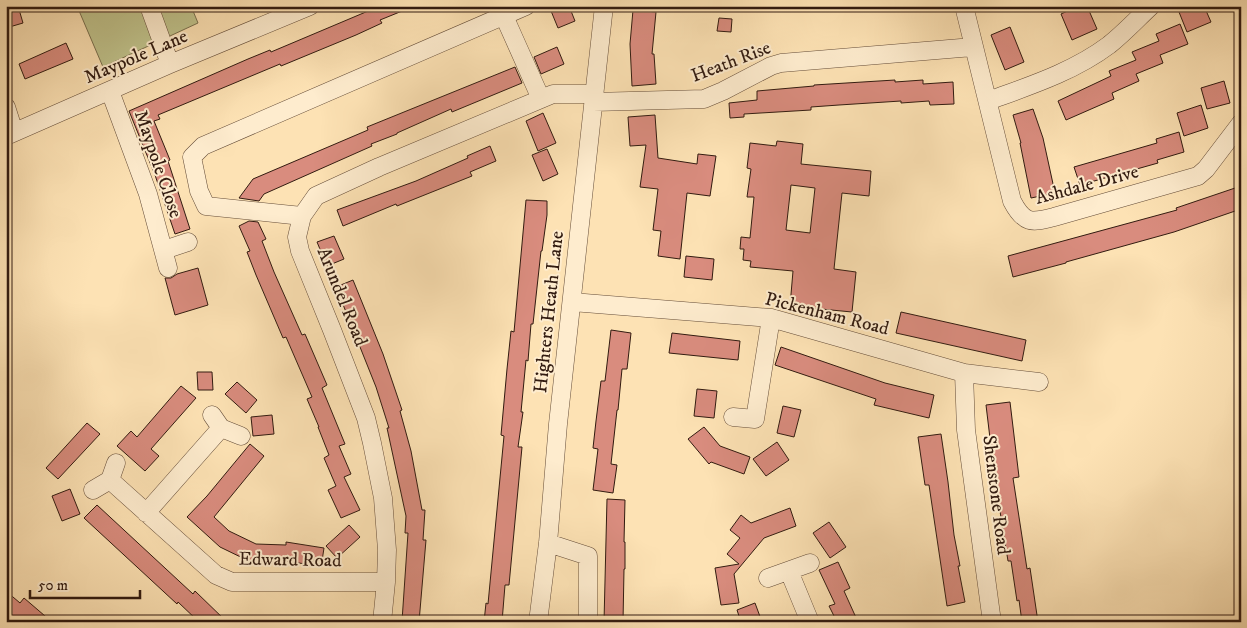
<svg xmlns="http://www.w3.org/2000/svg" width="1247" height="628" viewBox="0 0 1247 628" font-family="'IM FELL DW Pica',serif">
	<rect width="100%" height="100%" fill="#fde2b4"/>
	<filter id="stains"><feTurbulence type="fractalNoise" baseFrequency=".004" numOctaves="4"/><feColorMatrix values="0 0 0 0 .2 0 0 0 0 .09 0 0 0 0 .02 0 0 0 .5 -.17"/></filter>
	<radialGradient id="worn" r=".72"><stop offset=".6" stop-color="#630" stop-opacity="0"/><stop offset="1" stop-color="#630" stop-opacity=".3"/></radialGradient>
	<path fill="#c0c38c" stroke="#796f4e" d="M77,6H191L198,23L103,67Z"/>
	<path fill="#d98c7e" stroke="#321b10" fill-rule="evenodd" d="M6,6H18L23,23L6,28Z
		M380,6L412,7L380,20L382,23L356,35L281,66L280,64L158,115L160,119L154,121L170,160L168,161L190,229L175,234L155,175L129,111L248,59L270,50L271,52Z
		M549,6H569L575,21L558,28Z
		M1078,6H1087L1097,29L1072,40L1061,14Z
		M1191,6H1204L1211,22L1187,32L1179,12Z
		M633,10L656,12L652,54H654L656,84L632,86L630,44Z
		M719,18L732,19L731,32L717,31Z
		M1180,24L1188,44L1160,55L1163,63L1136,74L1139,81L1112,93L1114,99L1066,120L1058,101L1111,76L1109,71L1136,60L1132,52L1159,41L1156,34Z
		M1010,27L1024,62L1005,70L991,35Z
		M66,43L73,59L25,79L19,64Z
		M557,47L564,64L541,74L534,57Z
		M515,67L522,83L452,112L451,109L397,133V134L371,144L372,146L264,194L259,201L239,198L253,179L368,130L367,127Z
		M895,80V82L923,80V84L953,82L954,104L930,105L929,101L901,103V101L839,105L811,107V110L744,114V117L730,118L729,103L757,100V91L814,86V85Z
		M1224,81L1230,103L1207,109L1201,88Z
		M1201,105L1208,128L1184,136L1177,113Z
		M1033,109L1043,138L1055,193L1031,198L1020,143H1021L1013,115Z
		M543,113L556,143L538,151L526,121Z
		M655,115L658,158L697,164L698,154L716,156L710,196L687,193L680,259L658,256L661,231L653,230L658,189L640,187L646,145L630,146L628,117Z
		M1179,132L1184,152L1157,160L1158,163L1080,185L1074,167L1157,143L1156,139Z
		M777,141L803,144L801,164L871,171L869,196L842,193L834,269L856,272L852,312L790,306L793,271L750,267L751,261L743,260L744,249H740L741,237L750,238L754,197H747L751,169L747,168L750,143L776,146ZM791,185L815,188L810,233L786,230Z
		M490,146L496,161L470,172L472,176L397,206L396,204L343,226L337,210L416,181L468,158L467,156Z
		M547,149L558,174L543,181L532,155Z
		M1241,186V209L1174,232L1066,262V263L1013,277L1008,256L1177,210L1176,208Z
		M526,200L547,201V215L542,251H541L533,324H531L528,361L526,360L521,412H523L518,447H522L509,585H505L502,622H484L486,603L488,604L504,436L501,435L507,369L511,331L514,332Z
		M249,221L258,222L266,239L262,241L274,272L302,335L305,334L327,385L322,388L345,444L339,446L351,474L344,477L360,510L341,518L328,490L336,486L324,458L329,455L318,427H319L307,399L312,397L286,337L283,338L256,275L247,252L250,251L239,226Z
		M334,236L344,259L327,266L317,242Z
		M686,256L714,259L712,280L684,277Z
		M198,268L208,305L175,315L165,278H171L177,274Z
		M353,280L383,354L402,410L400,411L411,451L422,510H425L423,540H426L419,622L402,621L408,533H405L406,516L387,428H389L376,387L336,287Z
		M901,312L1026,340L1022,361L896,333Z
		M611,330L631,333L627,369H622L618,410H617L611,464L617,465L613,493L593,490L598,449L593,448L596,421L601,381H605Z
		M672,333L740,341L738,360L669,353Z
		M781,347L885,383L934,395L929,418L874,405L876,399L775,365Z
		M197,372H212L213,390H198Z
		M237,382L257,400L246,413L225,394Z
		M181,386L196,398L151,449L159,456L145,471L117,446L131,431L137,437Z
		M697,389L717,391L714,418L694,416Z
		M1010,402L1019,477L1013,478L1027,569L1030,568L1038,622H1022L1019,600L1017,601L1011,561H1008L995,480L986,405Z
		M783,406L801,410L794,437L777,433Z
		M272,415L274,434L253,436L251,417Z
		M87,423L100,434L58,479L46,468Z
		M704,427L720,446L750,457L744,474L711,462L709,464L688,439Z
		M941,434L948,482L954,535L960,566H958L965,602L947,606L929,485H925L918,437Z
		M777,442L789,460L766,476L753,459Z
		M250,444L264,456L214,517L229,531L256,544L286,545V542L324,548L322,561L313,559L312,565L279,560V563H253L220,547L187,517L207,496Z
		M70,489L80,514L62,521L52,496Z
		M607,499L625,500L624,542H625V569H624L623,622H604Z
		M97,505L193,594L195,591L227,622H199L178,602L177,604L84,518Z
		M790,508L796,526L764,538L734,574L739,603L721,605L715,568L739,564L727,554L740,538L730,530L741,515L751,523Z
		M829,522L846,547L830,558L813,533Z
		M349,525L360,537L337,558L326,546Z
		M838,562L850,588L844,591L858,622H837L829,606L835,604L819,570Z
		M6,591L20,603L24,598L52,622H6Z
		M755,603L762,622H741L737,610Z"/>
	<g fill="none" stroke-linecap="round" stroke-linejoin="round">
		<g stroke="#654d39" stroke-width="19">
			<path id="minor" d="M149,6L170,64
				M964,6L1012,201C1024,224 1031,223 1054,217L1198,176L1206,169L1241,123
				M504,16L541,99
				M110,91L148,194L168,268
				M988,101C1029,86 1073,72 1109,45C1124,33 1137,19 1151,6
				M593,102L704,99L723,91L771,66L781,63L973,47
				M6,107L14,132
				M6,136L170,64L310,6
				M302,216L206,206L199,191L192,157L203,146L526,6
				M164,250L188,242
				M572,302L771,318L964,373L1039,382
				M964,373L966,430L992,622
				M212,415L221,428L241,436
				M733,417L755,419L771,318
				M110,480L116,463
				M93,490L110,480L216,575L232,582H386
				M146,513L221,428
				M548,543L588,556V622
				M789,571L810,622
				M768,578L810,563
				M382,622L386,582L387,550L383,498L372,443L366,418L332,330L300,251L297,237L302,216L316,196L379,167L553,94H594
				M538,622L548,543L558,424L604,6"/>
		</g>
		<use href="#minor" stroke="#feecce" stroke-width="18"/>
	</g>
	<g text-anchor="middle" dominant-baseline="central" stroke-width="4" stroke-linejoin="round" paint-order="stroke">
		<g font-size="19" fill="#321b10" stroke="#feecce">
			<text transform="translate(136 57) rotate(-23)">Maypole Lane</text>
			<text transform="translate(731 62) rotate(-21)">Heath Rise</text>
			<text transform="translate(158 164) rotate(71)">Maypole Close</text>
			<text transform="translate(1087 185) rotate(-15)">Ashdale Drive</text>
			<text transform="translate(342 297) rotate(68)">Arundel Road</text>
			<text transform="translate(549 312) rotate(-84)">Highters Heath Lane</text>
			<text transform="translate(827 314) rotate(14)">Pickenham Road</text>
			<text transform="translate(996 495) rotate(83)">Shenstone Road</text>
			<text transform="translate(290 560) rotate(1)">Edward Road</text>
		</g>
	</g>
	<rect width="1247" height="628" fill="none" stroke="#fde2b4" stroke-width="25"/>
	<rect x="8" y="8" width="1232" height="613" fill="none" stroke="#321b10" stroke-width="2.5"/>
	<rect x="12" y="12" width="1222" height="603" fill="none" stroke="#321b10"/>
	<path d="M30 590v8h110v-8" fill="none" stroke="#321b10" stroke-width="2.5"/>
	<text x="38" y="590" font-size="15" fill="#321b10" stroke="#feecce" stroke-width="4" paint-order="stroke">50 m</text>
	<rect width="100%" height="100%" filter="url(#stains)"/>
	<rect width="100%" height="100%" fill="url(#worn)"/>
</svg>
